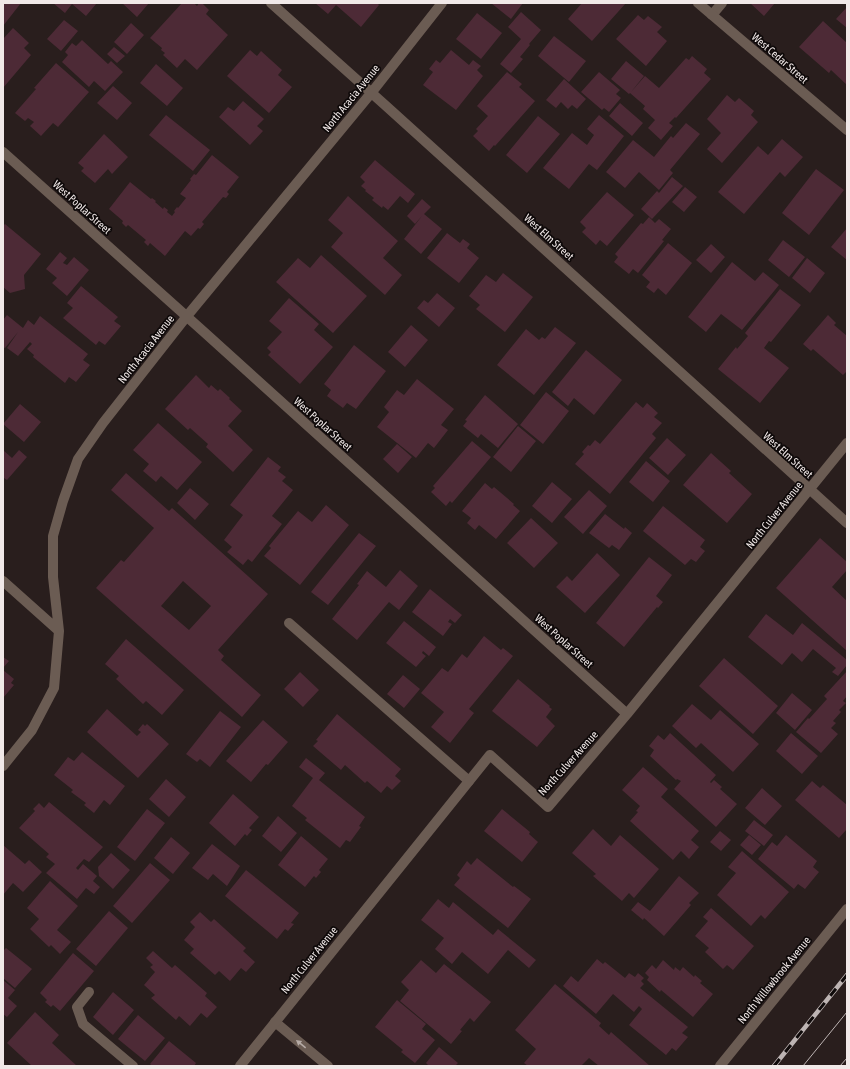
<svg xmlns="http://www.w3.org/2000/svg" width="850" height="1069" viewBox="0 0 850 1069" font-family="'Asap Condensed',sans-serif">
	<rect width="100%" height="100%" fill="#291e1d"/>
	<path fill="#4d2a36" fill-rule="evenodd" d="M3,3H21L3,26Z
		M53,3H97L86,16L72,4L65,13Z
		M122,3H149L137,17Z
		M182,3H194L197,6L199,3H202L209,10L206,14L228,35L197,70L185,59L177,68L163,55L165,53L161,50L162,48L150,38Z
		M315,3H377L379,5L361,27L336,5L328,14Z
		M491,3H523L511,19Z
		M582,3H626L592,41L568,19Z
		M750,3H775L764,16Z
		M847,7V28L836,19Z
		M521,12L541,30L529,44L530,45L520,57L523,59L511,73L500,64L521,39L508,27Z
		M477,13L502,33L481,59L456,39Z
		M638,15L644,20L648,16L662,27L657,32L667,41L646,66L616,39Z
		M64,20L78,31L61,51L47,39Z
		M823,21L847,43V85L831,70L829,73L799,47Z
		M131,23L144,35L127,54L114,42Z
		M13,28L29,43L24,48L31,55L3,88V39Z
		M554,36L586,61L569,82L538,56Z
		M82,40L108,64L111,61L123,72L105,91L94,81L89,87L62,62L68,55L65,52L72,43L76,46Z
		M114,47L125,56L117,63L107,54Z
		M250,50L257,56L261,51L282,70L278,75L292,87L269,113L227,76Z
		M451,50L469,65L473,60L481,66L477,70L483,76L456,110L423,85L433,72L429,69L436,60L440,63Z
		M692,56L707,69L704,73L711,79L676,118L675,117L669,123L673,126L661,140L648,128L655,120L643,109L645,106L630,93L629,94L611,79L626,61L644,76L631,92L645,76L659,88L686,58L689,60Z
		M56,63L89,92L58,127L53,123L41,136L30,126L34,122L28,118L25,121L15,113L36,89L34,88Z
		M156,64L183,88L167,106L140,83Z
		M507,72L522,84L519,87L535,101L495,146L494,145L489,151L473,136L478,131L476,129L488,116L477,106Z
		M599,72L620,90L616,94L621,98L609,112L604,108L602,110L581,92Z
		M564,79L586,99L577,109L572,105L568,109L561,102L556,108L546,100Z
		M113,86L132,103L117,120L97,103Z
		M727,95L735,102L739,98L754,111L751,115L758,122L722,163L707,149L721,133L707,119Z
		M243,101L264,119L257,126L263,131L250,145L219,117L228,107L234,111Z
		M620,103L643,123L632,136L609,116Z
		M166,115L210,150L193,171L149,135Z
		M599,115L624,136L597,170L589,164L569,189L543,168L572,133L587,145L594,135L587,129Z
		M538,116L560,134L527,173L506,155Z
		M686,123L700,134L670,170L673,173L659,190L639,172L625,188L606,172L633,140L654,157L671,136L673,138Z
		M104,134L128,157L112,174L108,169L95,183L81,171L84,168L78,163Z
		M782,139L803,157L785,177L780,172L744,214L718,192L758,146L768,155Z
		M212,155L239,177L227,192L229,194L226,198L223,197L202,222L204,224L200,229L198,228L191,236L185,231L165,256L150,243L148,246L144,242L146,240L128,225L126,227L122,223L123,221L109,209L130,182L151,199L152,198L156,201L155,202L163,209L164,207L168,210L167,212L172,216L175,212L174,211L177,207L178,208L186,198L180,194L191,180L190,179L194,174L196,175Z
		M375,160L415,194L408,203L400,196L388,210L383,206L382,208L372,200L374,198L365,191L366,190L361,186L365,182L360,177Z
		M816,169L844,190L809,235L782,213Z
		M672,177L683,186L652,219L641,209L657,191L659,193Z
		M685,187L697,197L684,212L672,202Z
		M607,192L634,215L607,246L600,240L596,245L582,232L586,228L580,222Z
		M348,196L398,241L383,258L402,275L385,295L331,247L343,233L328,220Z
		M422,199L431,207L424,214L442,229L421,254L404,239L422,216L415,224L407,216Z
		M649,217L655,223L659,219L671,229L662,240L664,241L638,273L633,269L629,274L614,262L618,257L615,254L641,223L643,224Z
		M5,224L41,254L24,275L25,289L10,293L3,287V226Z
		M847,228V260L831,247Z
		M447,233L460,243L463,239L470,244L467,248L479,258L459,283L427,258Z
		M783,240L805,257L789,277L768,260Z
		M668,243L692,263L666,295L658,288L654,293L646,287L650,282L642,275Z
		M711,244L725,257L711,273L696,260Z
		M60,252L67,258L63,263L67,265L74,257L89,270L67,296L52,283L57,278L46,269Z
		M321,255L367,296L333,333L276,282L298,258L310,268Z
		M807,258L825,273L810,293L792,278Z
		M732,262L755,281L763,272L779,285L742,330L721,314L706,332L688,317Z
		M503,273L533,297L505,332L476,309L480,305L469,296L486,275L496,282Z
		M81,286L118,317L114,321L121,326L105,345L99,341L96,345L63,318L73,308L67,303Z
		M780,289L801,305L771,342L769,341L764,348L789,368L760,403L718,369L736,347L737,349L748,336L745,333Z
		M437,293L455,308L439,327L417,308L424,300L428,303Z
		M289,298L319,324L314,330L333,347L300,384L268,355L271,352L267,348L282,332L269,321Z
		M7,315L23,328L28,320L34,325L40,316L88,354L83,360L90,365L76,382L69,377L65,383L33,357L34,355L27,349L32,344L30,342L18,356L7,348L18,332L5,348L3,347V320Z
		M828,315L836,323L834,325L847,336V371L843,375L813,349L811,351L803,344Z
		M411,325L428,340L405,367L388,352Z
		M555,327L576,343L534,395L497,365L526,329L539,340L542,337L545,339Z
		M354,345L386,371L356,409L347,403L343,408L327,396L331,390L324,384Z
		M586,350L622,380L594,415L574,398L568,406L552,392Z
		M196,375L209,388L211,385L218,391L220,389L230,398L229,399L242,411L228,426L253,450L233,472L206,447L208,444L190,428L188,430L165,409Z
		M417,379L454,409L441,425L448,430L434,448L428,443L416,458L377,427L389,412L384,407L397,390L404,395Z
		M546,392L569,411L543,444L520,425Z
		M485,395L518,424L498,448L481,434L478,438L463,426L467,421L465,420Z
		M636,402L643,408L647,403L658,413L654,417L662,423L652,434L656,438L610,494L575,464L584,454L582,452L588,445L590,446L595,440L600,444Z
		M20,404L41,422L24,442L3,424Z
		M158,423L202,462L177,490L161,476L156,482L143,471L149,464L133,450Z
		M518,426L536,441L511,472L493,457Z
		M667,438L686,455L668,475L649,458Z
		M472,441L491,457L452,503L450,501L446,506L431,492L435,488L433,486Z
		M397,444L412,457L398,473L383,459Z
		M3,450L12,458L19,450L27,457L7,480L4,478L3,479Z
		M711,453L731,471L729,473L752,494L727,523L683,485Z
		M268,457L281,467L278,471L286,477L282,481L293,490L272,516L282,524L252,562L248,559L243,565L227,552L232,547L224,540L243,515L230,505Z
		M646,461L670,481L653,502L629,482Z
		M126,473L169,511L172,508L268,594L218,650L224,656L221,660L261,695L242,717L96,588L121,560L124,562L154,528L111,490ZM183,581L211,606L189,630L161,606Z
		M552,482L572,499L552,523L532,506Z
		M485,483L492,489L494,487L514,504L513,505L520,511L496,539L479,525L475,530L467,523L471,518L462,511Z
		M190,488L209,504L195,520L177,503Z
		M589,490L607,506L583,534L564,517Z
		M326,505L349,525L300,585L264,556L271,548L269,546L298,511L312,522Z
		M663,506L705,540L700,547L705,551L696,562L691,559L685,565L643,531Z
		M605,514L624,529L625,527L632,533L619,550L612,545L609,548L589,533Z
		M531,518L558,543L534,568L507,543Z
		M359,533L376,546L328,605L311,592Z
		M820,538L847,562V570L832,587L847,601V651L776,588Z
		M597,553L620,575L585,613L556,587L567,576L572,581Z
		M649,557L672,575L656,596L663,602L658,608L657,607L624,647L596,623Z
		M400,570L418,586L399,610L389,602L357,640L332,619L359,585L357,584L367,571L386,587Z
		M430,589L462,615L455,623L450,619L448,622L452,624L443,636L412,612Z
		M766,614L793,635L802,623L847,660V665L838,676L832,672L836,668L813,649L802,662L792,653L782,665L748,637Z
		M404,621L436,647L429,656L423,651L422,653L426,656L416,667L386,643Z
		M484,636L501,650L503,648L513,656L469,709L474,713L450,743L431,727L444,712L421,693L442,668L448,672L462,654L467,658Z
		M126,639L184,690L162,715L146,701L143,704L116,679L119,676L105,664Z
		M3,657L9,661L3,668Z
		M724,658L778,706L753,734L699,686Z
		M3,670L14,679L11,683L14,685L3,698Z
		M847,671V696L843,701L846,703L839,710L841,712L833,721L836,723L831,728L838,734L821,753L796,732L808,718L809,719L827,699L824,696Z
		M300,672L319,690L303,707L284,689Z
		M403,675L420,689L404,708L387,694Z
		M518,679L550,706L549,707L552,709L546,717L555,726L537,747L492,711Z
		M792,693L812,710L795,730L776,713Z
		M692,704L711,720L720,710L759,744L733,772L701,743L696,748L672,726Z
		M107,709L137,736L141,732L138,730L143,724L145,726L147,724L169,744L138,778L87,732Z
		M220,711L241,727L210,767L200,759L197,762L186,754Z
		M337,714L401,769L395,776L401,781L392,790L387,786L381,793L367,781L365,783L345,765L341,770L313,746L318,741L316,740Z
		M263,720L288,742L268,765L266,764L251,782L226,761Z
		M670,733L716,775L710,782L711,783L714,780L722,787L720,789L737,804L716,827L674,789L681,781L677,779L676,780L650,756L654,750L649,746L658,735L664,740Z
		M791,733L818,756L802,774L776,751Z
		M82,752L125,786L110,805L104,800L94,813L84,805L86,803L71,792L73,790L54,775L68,757L74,761Z
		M306,758L325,773L319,780L365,817L359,826L361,827L350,842L346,840L340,848L305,820L307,818L292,806L313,778L299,767Z
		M643,767L668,789L661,797L699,831L691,840L699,847L689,859L681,851L673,860L630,821L638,812L636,811L640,806L622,790Z
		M166,779L186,797L169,817L149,799Z
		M812,781L820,788L823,785L847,805V829L839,838L795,800Z
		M762,788L782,806L765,825L745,808Z
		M233,794L259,817L249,828L252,830L247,836L245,834L235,846L209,823Z
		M49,802L103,847L89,862L84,859L76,868L78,870L83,864L97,876L93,881L100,887L94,894L86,888L77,899L46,873L55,864L46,857L49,854L19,828L35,811L33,809L39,803L44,808Z
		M147,809L165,823L135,861L117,847Z
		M502,809L530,832L529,834L538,842L522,862L484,831Z
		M278,816L297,833L281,852L262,836Z
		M754,820L773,835L764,846L745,831Z
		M593,829L611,846L620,835L659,869L634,898L629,893L622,901L593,876L596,874L572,853Z
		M720,831L731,840L721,851L710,842Z
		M749,835L761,845L752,855L740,845Z
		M786,835L817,861L813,867L819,872L805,889L798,884L794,889L758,859L772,842L777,846Z
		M301,836L328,859L319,870L321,872L316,878L314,876L305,887L278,865Z
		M171,837L190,853L173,874L154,858Z
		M212,844L240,866L227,886L213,874L208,880L192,868Z
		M3,845L25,864L29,860L42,872L23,892L13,883L3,895Z
		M742,851L789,892L765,919L761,915L751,926L717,895L736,873L728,867Z
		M111,853L130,870L113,889L99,876L98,867Z
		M477,858L513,887L514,886L531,899L508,928L454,885L460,878L457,875L467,861L471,865Z
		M150,863L170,880L132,923L113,906Z
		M246,870L299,913L291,923L294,924L288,931L285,929L277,939L225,896Z
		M679,876L699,893L689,903L691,905L664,936L644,918L643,920L631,910L638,902L650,911Z
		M50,881L78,906L57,930L71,942L60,954L51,945L49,947L30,929L39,919L27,908Z
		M438,899L449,908L453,902L493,935L498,929L536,960L529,968L508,950L488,974L462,952L452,964L435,949L444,938L421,920Z
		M711,908L754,946L733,970L727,965L723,969L705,952L709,948L695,936L708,921L703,917Z
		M109,911L128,928L96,966L76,949Z
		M200,912L211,922L214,919L246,948L243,951L255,962L246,972L241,968L230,981L219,971L215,975L190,953L194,949L184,940L195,927L190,922Z
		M6,948L32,969L15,988L3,978V951Z
		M153,951L172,968L175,965L207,993L205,996L217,1007L207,1018L201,1013L190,1026L179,1016L176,1020L151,998L155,995L144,985L155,972L150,967L153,965L146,958Z
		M73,953L94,971L60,1011L53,1005L51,1007L45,1002L47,1000L40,993Z
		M597,959L603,964L605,962L625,978L629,973L635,977L638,973L644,978L641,981L644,984L640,988L688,1027L682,1033L688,1037L676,1051L672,1048L666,1055L629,1025L642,1009L639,1006L634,1012L613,994L596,1014L563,986L571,976L578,982Z
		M421,960L436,973L444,964L491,1002L474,1022L470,1018L460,1030L462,1031L451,1044L400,1001L409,990L401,982Z
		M663,960L674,970L675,967L680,971L683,967L694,977L695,975L702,981L700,983L713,994L693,1017L661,990L660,992L647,980L649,977L645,973L652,965L656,969Z
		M3,980L15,990L8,998L17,1006L7,1017L3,1014Z
		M555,984L601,1023L599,1026L609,1035L611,1032L650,1066H599L589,1058L581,1066H528L524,1063L536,1049L515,1030Z
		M113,992L134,1010L113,1035L93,1017Z
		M397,1000L426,1024L422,1029L435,1040L415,1063L401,1052L403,1050L375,1027Z
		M35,1012L59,1035L52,1043L77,1066H32L7,1043Z
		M138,1015L165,1038L145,1061L118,1039Z
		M169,1041L196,1063L194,1066H152L150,1064Z
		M439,1047L458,1063L455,1066H429L426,1063Z"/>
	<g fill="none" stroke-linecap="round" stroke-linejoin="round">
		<path stroke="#6b5c53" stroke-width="10" d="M712,15L722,3
			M289,623L469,781
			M89,992L77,1007L83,1024L133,1066
			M275,1022L328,1066"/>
		<path stroke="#6b5c53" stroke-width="10" d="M271,3L385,105L847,523
			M698,3L847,130
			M3,152L204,332L627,714
			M3,581L59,631
			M3,766L32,730L54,688L59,631L53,577V536L63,501L78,459L103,423L187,316L372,92L442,3
			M240,1066L490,755L548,807L627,714L847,443
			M720,1066L847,909"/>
		<path stroke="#bdb4b3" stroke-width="1" d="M803,1066L847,1012
			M840,1066L847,1058"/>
		<g stroke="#bdb4b3" stroke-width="4.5">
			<path id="rail" d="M774,1066L847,975"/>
		</g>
		<use href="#rail" stroke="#0e0909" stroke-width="3" stroke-dasharray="9" stroke-linecap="butt"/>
	</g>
	<defs><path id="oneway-solid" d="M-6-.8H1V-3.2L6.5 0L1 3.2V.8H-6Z"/></defs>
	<use fill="#b5aaa5" href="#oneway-solid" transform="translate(301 1044) rotate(-141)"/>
	<g text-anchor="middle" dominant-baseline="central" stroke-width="3.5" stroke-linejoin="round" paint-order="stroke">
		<g font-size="11" fill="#f1e9e8" stroke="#0e0909">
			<text transform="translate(780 58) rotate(41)">West Cedar Street</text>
			<text transform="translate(351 98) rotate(-51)">North Acacia Avenue</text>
			<text transform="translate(82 207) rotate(42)">West Poplar Street</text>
			<text transform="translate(549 237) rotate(42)">West Elm Street</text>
			<text transform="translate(146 349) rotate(-52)">North Acacia Avenue</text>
			<text transform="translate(323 424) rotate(42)">West Poplar Street</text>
			<text transform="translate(788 455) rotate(42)">West Elm Street</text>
			<text transform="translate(774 515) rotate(-51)">North Culver Avenue</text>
			<text transform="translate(564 641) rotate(42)">West Poplar Street</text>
			<text transform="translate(568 763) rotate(-48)">North Culver Avenue</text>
			<text transform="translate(309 960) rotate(-51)">North Culver Avenue</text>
			<text transform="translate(774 980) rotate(-51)">North Willowbrook Avenue</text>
		</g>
	</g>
	<rect width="850" height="1069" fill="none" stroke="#f1e9e8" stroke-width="8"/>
</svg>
